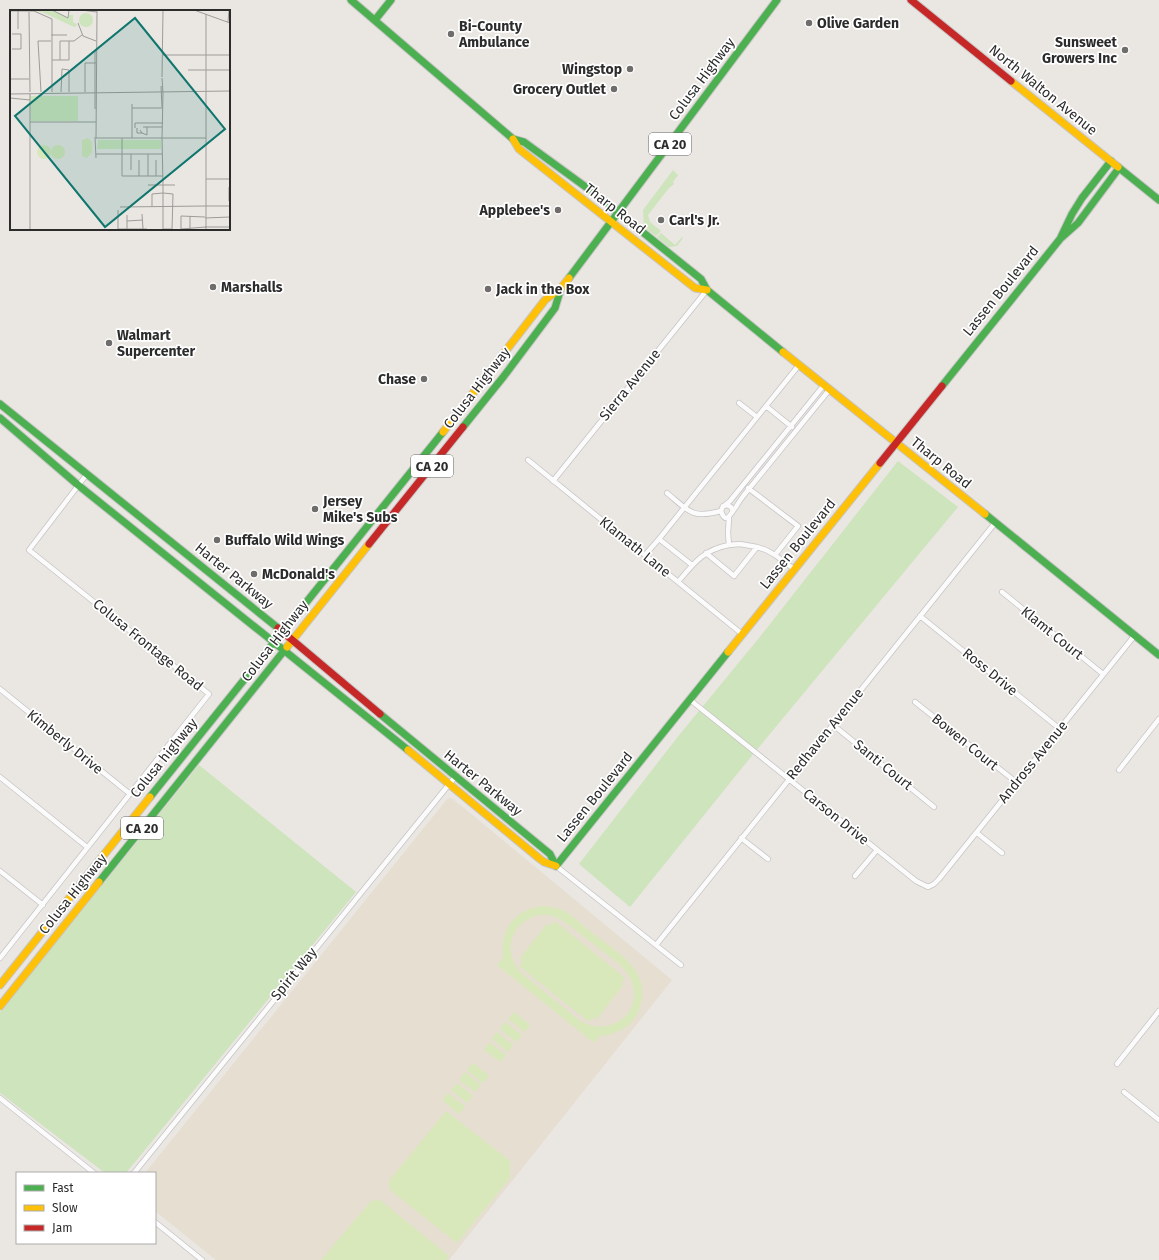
<svg xmlns="http://www.w3.org/2000/svg" width="1159" height="1260" viewBox="0 0 1159 1260" font-family="'Fira Sans',sans-serif">
	<rect width="100%" height="100%" fill="#eae6e2"/>
	<path fill="#e5ded1" d="M448,798L453,799L672,980L449,1260H216L155,1211V1173H145Z"/>
	<path fill="#cde4bc" d="M673,170L678,175L673,182L674,184L669,188L648,215L650,222L661,231L656,236L644,227L643,210Z
		M661,233L675,245L682,237L683,238L677,246L669,247L657,237Z
		M898,461L958,507L750,758L630,907L579,864L680,734L759,638Z
		M199,765L356,892L126,1173H105L0,1093V1012Z"/>
	<path fill="#d8e8ba" fill-rule="evenodd" d="M543,906C551,907 558,908 564,911C574,916 582,925 591,932C606,944 630,958 638,975C645,989 643,1006 634,1019C626,1030 613,1035 599,1036L594,1043L497,965L503,958C499,930 515,909 543,906ZM538,915H549L560,919C573,927 585,938 597,947C608,956 624,965 630,978C647,1011 609,1040 579,1020L519,971C503,949 511,923 538,915Z
		M555,921L625,978L621,983L623,985L596,1020L593,1017L589,1022L519,966L523,961L520,958L547,924L551,926Z
		M514,1012L530,1025L525,1032L508,1019Z
		M505,1022L522,1035L516,1042L500,1029Z
		M497,1032L513,1045L508,1052L492,1039Z
		M489,1042L506,1055L500,1062L484,1050Z
		M473,1063L489,1076L483,1083L467,1070Z
		M465,1072L481,1085L475,1092L459,1080Z
		M457,1083L473,1096L467,1103L451,1090Z
		M448,1093L465,1106L459,1114L442,1100Z
		M446,1111L510,1161V1178L457,1243L390,1190L389,1181Z
		M380,1200L449,1256L446,1260H321L371,1201Z"/>
	<g fill="none" stroke-linecap="round" stroke-linejoin="round">
		<g stroke="#c6c4c5" stroke-width="6">
			<path id="street" d="M739,403L757,417
				M766,406L792,427
				M528,460L742,634
				M553,481L707,290
				M748,488L798,526L775,555L766,550L757,547
				M667,493C689,511 691,519 721,511
				M725,505L730,501L824,385
				M733,511L731,507L727,505L723,506L721,511C726,527 732,511 736,507C738,503 741,499 744,495L830,389
				M706,553L734,576L757,547L740,544L729,545
				M645,555L659,539
				M775,555L794,569
				M692,565L659,539L799,365
				M678,582C694,563 703,550 729,545L728,533L729,517
				M1002,592L1103,674
				M920,616L1060,729
				M0,689L130,794
				M689,699L916,881L928,887L934,884L939,879L1135,635
				M915,702L1016,782
				M832,724L934,807
				M1119,770L1159,719
				M0,777L87,847
				M977,833L1002,853
				M741,838L768,859
				M556,866L681,965
				M0,871L43,905
				M855,876L877,850
				M656,945L995,523
				M0,958L209,694L29,550L87,474
				M1117,1064L1159,1011
				M1124,1092L1159,1120
				M0,1098L94,1173
				M134,1173L455,777
				M155,1222L202,1260"/>
		</g>
		<g stroke="#c6c4c5" stroke-width="9">
			<path id="fast" d="M351,0L513,139L524,142L594,193L701,279L707,290L783,352
				M375,20L391,0
				M1118,167L1159,200
				M1061,237L1072,214L1082,198L1111,161
				M569,278L777,0
				M942,386L1060,239L1078,223L1119,168
				M0,404L278,628
				M0,418L78,485L408,750
				M463,427L504,376L555,308L561,288
				M985,514L1159,655
				M380,714L550,854L556,866
				M150,797L443,432
				M556,866L728,652
				M99,882L287,647"/>
		</g>
		<g stroke="#c6c4c5" stroke-width="9">
			<path id="slow" d="M1011,81L1118,167
				M513,139L519,149L695,288L707,290
				M783,352L985,514
				M443,432L545,300L561,288L569,278
				M287,647L369,544
				M728,652L880,463
				M408,750L540,859L544,862L556,866
				M0,985L150,797
				M0,1006L99,882"/>
		</g>
		<g stroke="#c6c4c5" stroke-width="9">
			<path id="jam" d="M911,0L1011,81
				M880,463L942,386
				M369,544L463,427
				M278,628L380,714"/>
		</g>
		<use href="#street" stroke="#fcfbfb" stroke-width="4.5"/>
		<use href="#fast" stroke="#4caf50" stroke-width="7"/>
		<use href="#slow" stroke="#ffc107" stroke-width="7"/>
		<use href="#jam" stroke="#c62828" stroke-width="7"/>
	</g>
	<g fill="#6e6d6c" stroke="#fff" stroke-width="1.5">
		<circle cx="809" cy="23" r="4"/>
		<circle cx="451" cy="34" r="4"/>
		<circle cx="1125" cy="50" r="4"/>
		<circle cx="630" cy="69" r="4"/>
		<circle cx="614" cy="89" r="4"/>
		<circle cx="558" cy="210" r="4"/>
		<circle cx="661" cy="220" r="4"/>
		<circle cx="213" cy="287" r="4"/>
		<circle cx="488" cy="289" r="4"/>
		<circle cx="109" cy="343" r="4"/>
		<circle cx="424" cy="379" r="4"/>
		<circle cx="315" cy="509" r="4"/>
		<circle cx="217" cy="540" r="4"/>
		<circle cx="254" cy="574" r="4"/>
	</g>
	<g text-anchor="middle" dominant-baseline="central" stroke-width="3.5" stroke-linejoin="round" paint-order="stroke">
		<g fill="#fff" stroke="#6b6b6b" stroke-width="1">
			<rect x="649" y="133" width="42" height="22" rx="3"/>
			<rect x="411" y="455" width="42" height="22" rx="3"/>
			<rect x="121" y="817" width="42" height="22" rx="3"/>
		</g>
		<g font-size="13" font-weight="bold" fill="#2c2c2c">
			<text x="670" y="144">CA 20</text>
			<text x="432" y="466">CA 20</text>
			<text x="142" y="828">CA 20</text>
		</g>
		<g font-size="14" font-weight="bold" fill="#2c2c2c" stroke="#fff" text-anchor="start">
			<text x="817" y="23">Olive Garden</text>
			<text x="459" y="26">Bi-County<tspan x="459" dy="16">Ambulance</tspan></text>
			<text x="1117" y="42" text-anchor="end">Sunsweet<tspan x="1117" dy="16">Growers Inc</tspan></text>
			<text x="622" y="69" text-anchor="end">Wingstop</text>
			<text x="606" y="89" text-anchor="end">Grocery Outlet</text>
			<text x="550" y="210" text-anchor="end">Applebee's</text>
			<text x="669" y="220">Carl's Jr.</text>
			<text x="221" y="287">Marshalls</text>
			<text x="496" y="289">Jack in the Box</text>
			<text x="117" y="335">Walmart<tspan x="117" dy="16">Supercenter</tspan></text>
			<text x="416" y="379" text-anchor="end">Chase</text>
			<text x="323" y="501">Jersey<tspan x="323" dy="16">Mike's Subs</tspan></text>
			<text x="225" y="540">Buffalo Wild Wings</text>
			<text x="262" y="574">McDonald's</text>
		</g>
		<g font-size="14" fill="#2c2c2c" stroke="#fff">
			<text transform="translate(702 79) rotate(-53)">Colusa Highway</text>
			<text transform="translate(1043 90) rotate(39)">North Walton Avenue</text>
			<text transform="translate(615 209) rotate(38)">Tharp Road</text>
			<text transform="translate(1001 291) rotate(-51)">Lassen Boulevard</text>
			<text transform="translate(630 385) rotate(-51)">Sierra Avenue</text>
			<text transform="translate(477 388) rotate(-52)">Colusa Highway</text>
			<text transform="translate(941 463) rotate(39)">Tharp Road</text>
			<text transform="translate(798 544) rotate(-51)">Lassen Boulevard</text>
			<text transform="translate(635 547) rotate(39)">Klamath Lane</text>
			<text transform="translate(234 576) rotate(39)">Harter Parkway</text>
			<text transform="translate(1052 633) rotate(39)">Klamt Court</text>
			<text transform="translate(275 641) rotate(-52)">Colusa Highway</text>
			<text transform="translate(148 645) rotate(39)">Colusa Frontage Road</text>
			<text transform="translate(990 672) rotate(39)">Ross Drive</text>
			<text transform="translate(825 734) rotate(-51)">Redhaven Avenue</text>
			<text transform="translate(65 742) rotate(39)">Kimberly Drive</text>
			<text transform="translate(965 742) rotate(39)">Bowen Court</text>
			<text transform="translate(164 758) rotate(-51)">Colusa highway</text>
			<text transform="translate(1033 762) rotate(-51)">Andross Avenue</text>
			<text transform="translate(883 765) rotate(39)">Santi Court</text>
			<text transform="translate(483 783) rotate(39)">Harter Parkway</text>
			<text transform="translate(595 797) rotate(-51)">Lassen Boulevard</text>
			<text transform="translate(836 817) rotate(39)">Carson Drive</text>
			<text transform="translate(73 894) rotate(-51)">Colusa Highway</text>
			<text transform="translate(294 974) rotate(-51)">Spirit Way</text>
		</g>
	</g>
	<g transform="translate(10 10)">
		<rect width="220" height="220" fill="#eae6e2"/>
		<path d="M2,0H42L58,8L59,5H63V12L68,15L64,17L32,2ZM69 10a7 7 0 1 1 14 0a7 7 0 1 1-14 0ZM20,86H68V111H21ZM88,130H151V139H87Z" fill="#cde4bc"/>
		<path d="M78,128L82,132V142L77,148L72,146V130ZM27 142a7 7 0 1 1 14 0a7 7 0 1 1-14 0ZM41 142a7 7 0 1 1 14 0a7 7 0 1 1-14 0Z" fill="#d8e8ba"/>
		<path fill="none" stroke="#9e9c99" stroke-width="1" d="M42,0L58,8L59,0M71,0L87,2M184,0L220,13M0,1H24L42,9V82M8,1V19M19,2L20,82M196,4V204M218,12L219,0M68,13L73,26L86,31M41,25H57M2,39H11V24H2M153,45H220M42,50H59V31M50,50V31H64L72,25M178,60H220M152,67L153,0M0,69H19M151,76L152,97M31,82L28,31H41M51,82L52,59L59,60V82M75,82V53H86M0,84L220,81M20,84V220M0,88L20,90M122,94V128M122,98H153M85,99V41M20,112H86M133,117H152M125,118V113H153M127,118V123H132L130,120M132,123L137,125V117M85,127L86,148M86,128L87,0M86,128H196M112,128V166H153M86,144H152M121,144V160M138,144V166M129,150V166M146,166V150M196,169H220M138,175H165M219,177V191M196,196H220M110,197L196,196M142,197V184L153,183L163,184L162,219H153V175L152,128L153,83L152,68M108,200V219M132,204L133,219M196,204V220M180,206V219M195,207L171,206V219L196,217M195,208L220,207M117,211L133,210M195,217H220M108,219H137M117,219V205"/>
		<path fill="#0f766e" fill-opacity="0.15" stroke="#0f766e" stroke-width="2" d="M125,8L215,119L95,217L5,106Z"/>
		<rect width="220" height="220" fill="none" stroke="#2c2c2c" stroke-width="2"/>
	</g>
	<rect x="16" y="1172" width="140" height="72" fill="#ffffff" stroke="#ababab"/>
	<rect x="24" y="1185" width="20" height="6" fill="#4caf50" stroke="#ababab"/>
	<text x="52" y="1192" font-size="12" fill="#2c2c2c">Fast</text>
	<rect x="24" y="1205" width="20" height="6" fill="#ffc107" stroke="#ababab"/>
	<text x="52" y="1212" font-size="12" fill="#2c2c2c">Slow</text>
	<rect x="24" y="1225" width="20" height="6" fill="#c62828" stroke="#ababab"/>
	<text x="52" y="1232" font-size="12" fill="#2c2c2c">Jam</text>
</svg>
